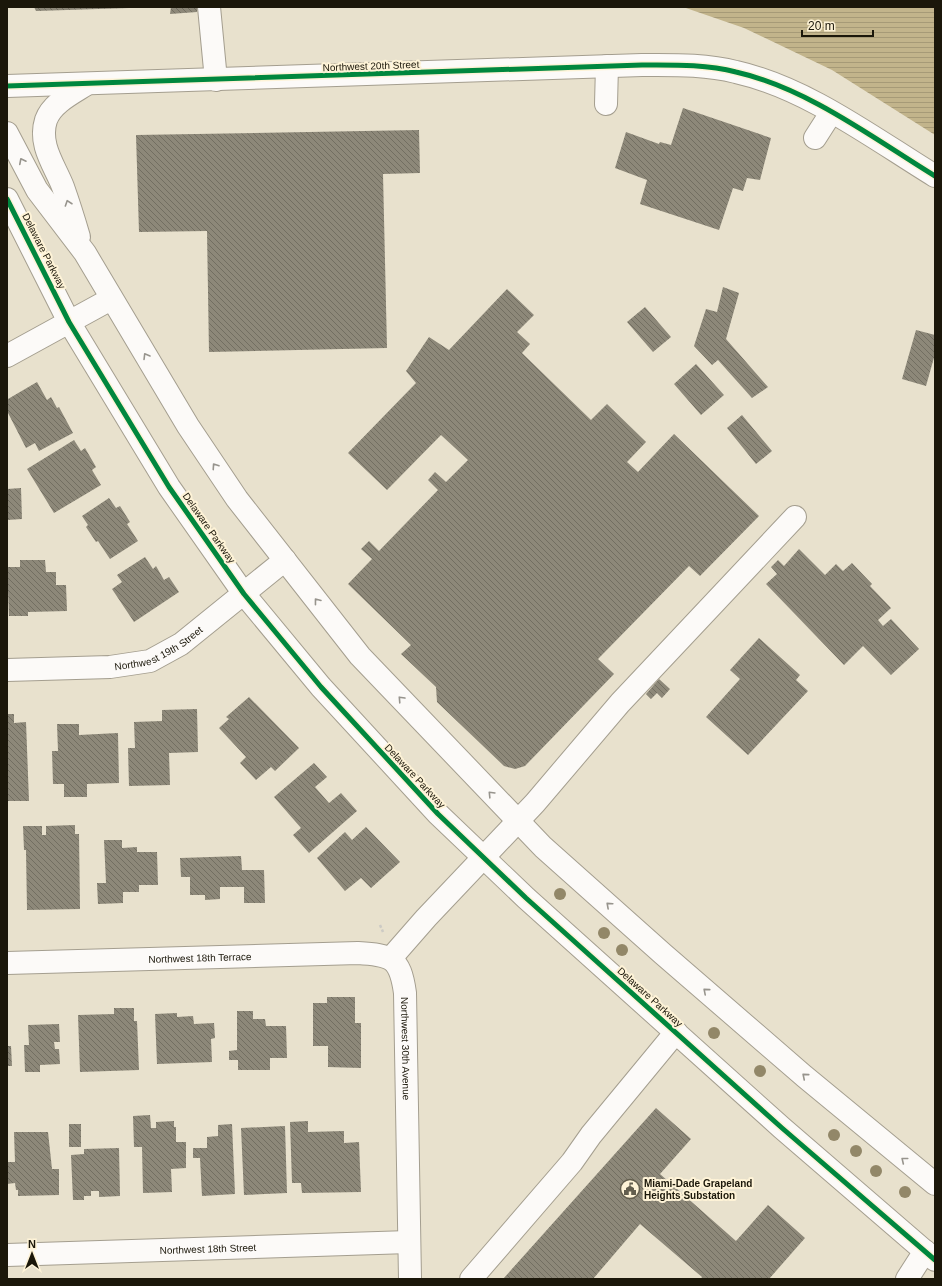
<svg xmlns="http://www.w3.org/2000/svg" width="942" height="1286" viewBox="0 0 942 1286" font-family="Arial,sans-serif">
	<defs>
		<pattern id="water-rules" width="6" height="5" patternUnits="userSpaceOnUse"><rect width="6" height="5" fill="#c2b48b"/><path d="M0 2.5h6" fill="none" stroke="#a69a77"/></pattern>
		<pattern id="building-back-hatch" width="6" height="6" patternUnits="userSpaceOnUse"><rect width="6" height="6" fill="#8d8879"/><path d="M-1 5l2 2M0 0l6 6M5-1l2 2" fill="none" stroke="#726e61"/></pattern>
	</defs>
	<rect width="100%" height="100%" fill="#e8e1cd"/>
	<path fill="url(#water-rules)" d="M683,7H935V135L832,70L744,28Z"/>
	<path fill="url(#building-back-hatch)" d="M34,7H129V8L36,11Z
		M171,7H197V12L170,14Z
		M683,108L771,138L760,180L747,178L743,191L733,188L719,230L640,204L647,180L615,168L626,132L659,144L660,142L671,145Z
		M419,130L420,173L383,174L387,348L209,352L207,231L139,232L136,135Z
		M723,287L739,293L726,339L768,387L752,398L718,360L712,365L694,346L706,309L717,312Z
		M507,289L534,315L517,332L530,344L522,353L591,420L607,404L646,442L627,462L638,472L674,434L759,516L700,576L689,566L598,659L614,674L525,766L515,769L504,766L437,702L436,687L401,654L411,645L348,584L372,559L361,549L369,541L379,551L438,490L428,480L435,472L446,482L468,460L441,435L387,490L348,453L416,383L406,371L429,337L449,350Z
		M645,307L671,337L653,352L627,322Z
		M916,330L935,335V354L926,386L902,379Z
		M696,364L724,395L701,415L674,384Z
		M37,382L47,400L51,397L57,408L59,407L73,433L39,451L35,443L26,448L7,411L8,399Z
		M742,415L772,451L756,464L727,428Z
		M74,440L81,451L85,448L96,467L92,470L101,485L54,513L27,469Z
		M21,488L22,519L7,520V489Z
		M109,498L116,508L120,506L130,522L127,524L138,541L110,559L98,541L96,542L86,527L88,525L82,516Z
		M799,549L825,575L836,564L843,571L852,563L872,584L870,586L891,608L878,620L883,626L891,619L919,649L891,675L863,646L844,665L766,584L777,574L771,567L778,560L784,566Z
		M145,557L153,569L156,566L164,580L169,577L179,592L134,622L112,589L122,582L117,575Z
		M20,560H45L46,572H56V585H66L67,611L28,612V616H9L7,567H20Z
		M759,638L800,675L796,680L808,691L748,755L706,717L740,679L730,670Z
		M659,679L670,689L662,698L657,693L651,699L646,694Z
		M249,697L299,748L275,771L271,767L256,780L240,763L246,757L219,728L229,719L226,717Z
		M197,709L198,752L169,753L170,785L129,786L128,748H135L134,722L162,721V710Z
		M7,714H14V723L26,722L29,801H7Z
		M57,724H79V735L118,733L119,783L87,784V797H64V784H53L52,751H58Z
		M314,763L327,777L315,787L329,803L341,793L357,811L309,853L293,835L301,828L274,797Z
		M75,825V834H79L80,909L27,910L26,850H24L23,826H42V835H46V826Z
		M366,827L400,862L371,888L361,878L345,891L317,858L345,832L352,840Z
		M104,840H122V848L137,847V852H157L158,885H139V892H123V903L98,904L97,883H106Z
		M241,856L242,870H264L265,903H244V887H220V899L205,900V895H190V877H181L180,858Z
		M327,997H355V1023H361V1068L328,1067V1046H313V1003H327Z
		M114,1008H134V1021H137L139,1070L80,1072L78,1015L114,1014Z
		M237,1011H253V1019H265L266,1026H286L287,1058H270V1070H238V1060H229V1051L237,1050Z
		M177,1013V1017L193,1016L194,1024L214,1023L215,1038L211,1039L212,1062L157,1064L155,1014Z
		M59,1024L60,1042H54L55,1049H59L60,1064L40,1065V1072H25L24,1045H29L28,1025Z
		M7,1046H11L12,1066H7Z
		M656,1108L691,1139L660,1174L736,1241L768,1205L805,1238L769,1279H701L702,1277L640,1224L593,1279H503Z
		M150,1115L151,1128H156V1122L174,1121V1127H176V1142H186V1168L171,1169L172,1192L143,1193L142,1147H134L133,1116Z
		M308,1121V1132L344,1131V1143L359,1142L361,1192L302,1193L301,1183H292L290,1122Z
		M69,1124H81V1147H69Z
		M232,1124L235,1194L202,1196L200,1158H193V1148H207V1137L218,1136V1125Z
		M285,1126L287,1193L244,1195L241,1128Z
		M14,1132H48L52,1169H59V1195L18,1196V1190H16L15,1183L7,1184V1162H15Z
		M119,1148L120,1196L99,1197V1191H91V1196H84V1200H73L71,1155L84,1154V1149Z"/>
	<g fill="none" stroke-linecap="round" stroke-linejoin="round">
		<g stroke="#a49e8f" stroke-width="24">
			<g id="minor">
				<path d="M209,7L216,80"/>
				<path d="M7,86L642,65C673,65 705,64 736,72C807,88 873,138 935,176"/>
				<path d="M606,104L607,66"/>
				<path d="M7,133L37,190L85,253L188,426L237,499L360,656L543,847L663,954L804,1076L935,1184"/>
				<path d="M815,138L831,113"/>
				<path d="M7,199L69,322L169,487L244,594L321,687L438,814L526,898L782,1128L935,1260"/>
				<path d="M79,237C74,220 69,204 63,187C55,166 38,145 46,120C52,103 73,93 87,84"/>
				<path d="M7,356L111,299"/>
				<path id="s1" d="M7,670L110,667L150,661L181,644L285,560"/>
				<path d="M391,958L426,918L535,803L620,703L795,517"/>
				<path id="s2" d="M7,963L358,953C391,955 400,957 405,993L410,1279"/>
				<path id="s3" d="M7,1255L409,1242"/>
				<path d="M471,1279L572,1162L591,1135L676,1032"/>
				<path d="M907,1279L925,1251"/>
			</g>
		</g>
		<path stroke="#cccac4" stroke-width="2.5" stroke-dasharray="3 2" stroke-linecap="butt" d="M380,925L383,932"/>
		<use href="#minor" stroke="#fcfaf8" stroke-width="22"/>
		<g stroke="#fef3d7" stroke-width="8">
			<path id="cycleway" d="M7,86L642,65C673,65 705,64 736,72C807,88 873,138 935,176
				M7,199L69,322L169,487L244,594L321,687L438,814L526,898L782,1128L935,1260"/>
		</g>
		<use href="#cycleway" stroke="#00873e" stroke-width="5"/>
	</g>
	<g fill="#928768">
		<circle cx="560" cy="894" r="6"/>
		<circle cx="604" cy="933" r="6"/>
		<circle cx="622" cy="950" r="6"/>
		<circle cx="714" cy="1033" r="6"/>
		<circle cx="760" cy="1071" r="6"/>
		<circle cx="834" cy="1135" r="6"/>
		<circle cx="856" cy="1151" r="6"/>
		<circle cx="876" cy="1171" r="6"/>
		<circle cx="905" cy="1192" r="6"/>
	</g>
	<defs><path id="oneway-chevron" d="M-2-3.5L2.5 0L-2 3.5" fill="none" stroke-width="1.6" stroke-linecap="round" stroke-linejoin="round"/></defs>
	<g stroke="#97948d">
		<use href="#oneway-chevron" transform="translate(22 161) rotate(-117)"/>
		<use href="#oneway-chevron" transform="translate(68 203) rotate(-109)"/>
		<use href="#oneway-chevron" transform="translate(146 356) rotate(-121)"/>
		<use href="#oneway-chevron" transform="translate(215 466) rotate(-124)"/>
		<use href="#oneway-chevron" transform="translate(317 601) rotate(-128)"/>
		<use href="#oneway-chevron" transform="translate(401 699) rotate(-133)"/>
		<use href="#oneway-chevron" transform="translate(491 794) rotate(-134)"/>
		<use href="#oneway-chevron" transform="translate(609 905) rotate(-138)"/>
		<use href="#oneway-chevron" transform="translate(706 991) rotate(-139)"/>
		<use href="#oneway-chevron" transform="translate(805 1076) rotate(-140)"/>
		<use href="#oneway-chevron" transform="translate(904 1160) rotate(-141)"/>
	</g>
	<defs>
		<g id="civic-ring" transform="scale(1)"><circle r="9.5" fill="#fef3d7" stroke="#635e4e" stroke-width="1.5"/><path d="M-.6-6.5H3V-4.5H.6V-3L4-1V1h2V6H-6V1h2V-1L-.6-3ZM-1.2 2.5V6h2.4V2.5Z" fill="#635e4e"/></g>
	</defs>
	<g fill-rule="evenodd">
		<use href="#civic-ring" x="630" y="1189"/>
	</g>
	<g text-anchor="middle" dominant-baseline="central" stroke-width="4" stroke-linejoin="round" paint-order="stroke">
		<g font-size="10" fill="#1b170a" stroke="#fef3d7">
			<text transform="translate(371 66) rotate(-2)">Northwest 20th Street</text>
			<text transform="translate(44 251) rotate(63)">Delaware Parkway</text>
			<text transform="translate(209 528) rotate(55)">Delaware Parkway</text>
			<text stroke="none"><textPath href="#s1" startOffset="156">Northwest 19th Street</textPath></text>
			<text transform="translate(415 776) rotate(47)">Delaware Parkway</text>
			<text stroke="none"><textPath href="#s2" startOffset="193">Northwest 18th Terrace</textPath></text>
			<text transform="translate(650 997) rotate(42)">Delaware Parkway</text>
			<text stroke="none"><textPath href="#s2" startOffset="478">Northwest 30th Avenue</textPath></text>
			<text stroke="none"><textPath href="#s3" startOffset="201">Northwest 18th Street</textPath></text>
		</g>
		<g font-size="10" font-weight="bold" fill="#1b170a" stroke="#fef3d7" text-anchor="start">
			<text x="644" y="1183">Miami-Dade Grapeland<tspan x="644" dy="12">Heights Substation</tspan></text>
		</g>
	</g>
	<rect width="942" height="1286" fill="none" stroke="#1b170a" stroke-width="16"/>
	<g transform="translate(32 1254)" stroke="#fef3d7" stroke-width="3" paint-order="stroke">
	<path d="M0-3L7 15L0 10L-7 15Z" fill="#1b170a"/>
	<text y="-6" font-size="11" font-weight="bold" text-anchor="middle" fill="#1b170a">N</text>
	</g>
	<path d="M802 30v6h71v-6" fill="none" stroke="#1b170a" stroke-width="2"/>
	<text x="808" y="30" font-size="12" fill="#1b170a" stroke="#fef3d7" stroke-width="3" paint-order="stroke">20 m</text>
</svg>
